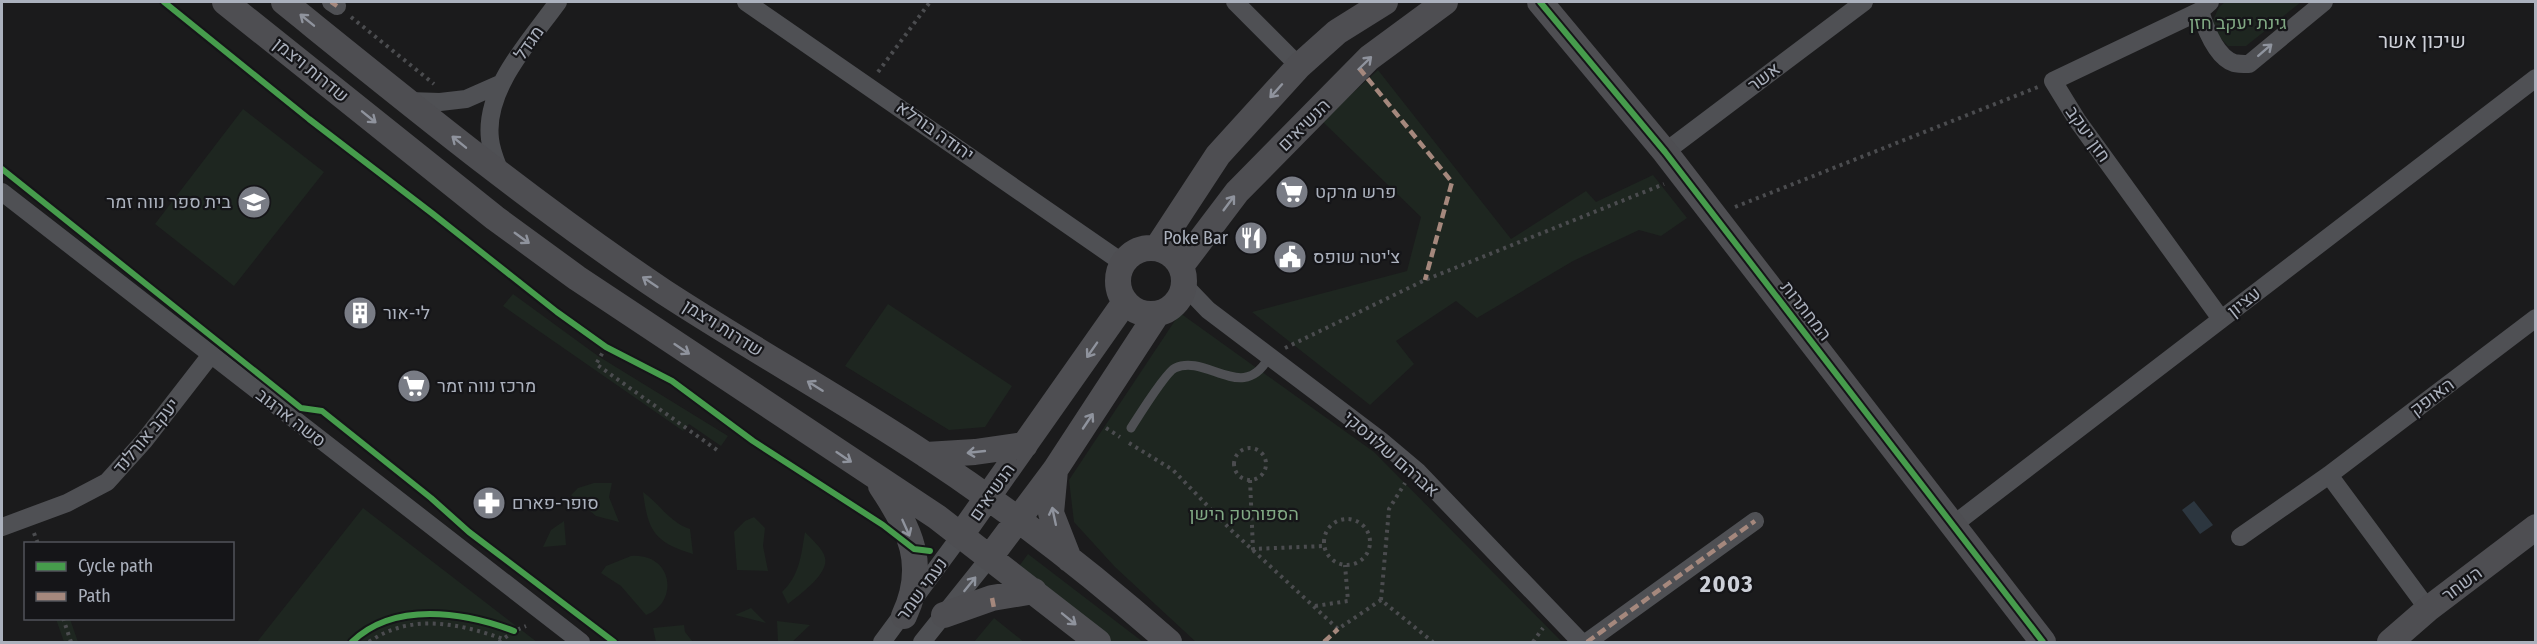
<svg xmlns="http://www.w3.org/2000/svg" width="2537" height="644" viewBox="0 0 2537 644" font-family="'Fira Sans Condensed',Heebo,sans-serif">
	<rect width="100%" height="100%" fill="#1b1b1c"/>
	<path fill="#1e2620" d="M2225,2H2301L2246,46H2228L2210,27L2219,7Z
		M1378,70L1511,239L1586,191L1596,202L1653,175L1687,218L1661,236L1639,230L1573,261L1477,318L1456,301L1396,341L1414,364L1370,405L1252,312L1407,271L1421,217L1322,121Z
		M243,109L324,172L234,286L155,224Z
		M513,294L598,356L728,436L721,446L689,424L683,431L503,306Z
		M888,304L1012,386L985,427L949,430L845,366Z
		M1180,313L1374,452L1562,642H1196L1115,567L1074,522L1069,480Z
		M594,483H612L609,497L619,522L596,516L571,495L578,488Z
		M643,492C660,504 669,522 690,529L693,554C654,542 648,531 643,492Z
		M363,508L537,642H257Z
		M754,517L765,528L763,546L768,571L737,570L734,532L745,521Z
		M564,521L566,545L543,547L551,530Z
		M805,532C811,539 823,548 825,558C829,574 799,595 788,604L782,592C800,575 801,555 805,532Z
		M1028,554L1143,642H1109L1017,569Z
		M631,556C674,553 679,603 646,615L621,586L601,573L606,566Z
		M751,608L766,623L735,615Z
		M994,618L1024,642H974Z
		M56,619H70L78,642H64Z
		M777,621L810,625L792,642H778Z
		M684,625L685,632L693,642H656L653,628Z"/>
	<path fill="#2c363f" d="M2194,501L2213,525L2200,534L2182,510Z"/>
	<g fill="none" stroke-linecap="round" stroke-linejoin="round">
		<path stroke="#4b4c4f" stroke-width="4" stroke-dasharray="3 4.5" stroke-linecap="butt" d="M351,17L434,84
			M878,72L930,2
			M1735,207L2038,87
			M606,347L596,364L717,450
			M1285,348L1425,280L1664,184
			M1106,428L1120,437
			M1129,443L1173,470L1230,529L1338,629L1381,600L1433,642
			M1234 464a16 16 0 1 1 32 0a16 16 0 1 1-32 0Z
			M1250,480L1253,549L1324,546
			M1324 542a23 23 0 1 1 46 0a23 23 0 1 1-46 0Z
			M34,533L38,544
			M1381,600L1389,509L1405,483
			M1315,606L1348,601L1345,565
			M63,618L71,642
			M369,642C410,613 459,623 503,639
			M499,642L514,631L526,626
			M1533,642L1543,628"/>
		<path stroke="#4f5054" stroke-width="9" d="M1131,428C1138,417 1166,372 1175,368C1207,353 1244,406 1270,355"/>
		<path stroke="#4f5054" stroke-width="18" d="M331,2L337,6
			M746,2L1123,263
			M1235,2L1299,66
			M2210,2L2200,11L2053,81L2077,120L2221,319
			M2200,11C2205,27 2216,57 2234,63C2238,64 2245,64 2249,64L2324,2
			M408,101L440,102L466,99L500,84
			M1665,152L1864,2
			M501,175C497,164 491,151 490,139C484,89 530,41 558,2
			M2,192L581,642
			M1184,285L1208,310L1380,440L1418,472L1581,642
			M2329,475L2428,609
			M1953,525L2536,78
			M2,527L67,503L107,482L144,441L210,356
			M2240,537L2329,475L2536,318
			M882,642L961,535
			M922,642L990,557
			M1587,642L1755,521"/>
		<path stroke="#4e4e52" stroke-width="26" d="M225,2L495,218L577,278L937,517L1098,642
			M284,2C408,102 531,203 664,292C750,348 840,398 926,455C1011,511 1093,575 1169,642
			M1540,2L1665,152L2043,642
			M1118 281a33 33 0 1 1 66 0a33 33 0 1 1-66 0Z
			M1157,248L1218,155L1299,66L1337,32L1385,2
			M1181,266L1237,192L1369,58L1445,2
			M926,455L975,452L1025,445
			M1055,470L1051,513L1069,559
			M881,486C910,529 928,565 904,616
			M961,535L1125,302
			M990,557L1055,470L1157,314
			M944,615L992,598L1034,591
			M2390,642L2428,609L2536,527"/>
		<path stroke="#a5887d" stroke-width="4.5" stroke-dasharray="9 4.5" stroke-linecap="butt" d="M331,2L337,6
			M1359,68L1452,182L1425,280
			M992,598L994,608
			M1324,642L1338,629
			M1587,642L1755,521"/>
		<g stroke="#151518" stroke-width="10">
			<path id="cycleway" d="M164,2L309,119L433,214L557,312L606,347L672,381L753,441L883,525L914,549L930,551
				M1540,2L1665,152L2043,642
				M2,169L301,408L322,411L431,498L469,532L614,642
				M352,642C394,601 464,612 514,631"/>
		</g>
		<use href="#cycleway" stroke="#469c4c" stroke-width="6"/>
	</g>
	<defs><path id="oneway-shaft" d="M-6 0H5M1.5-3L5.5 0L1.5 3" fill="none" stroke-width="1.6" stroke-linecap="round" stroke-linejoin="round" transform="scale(1.5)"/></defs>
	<g stroke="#8f939d">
		<use href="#oneway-shaft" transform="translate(307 20) rotate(-141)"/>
		<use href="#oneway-shaft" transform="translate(1365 63) rotate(-44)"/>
		<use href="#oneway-shaft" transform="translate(1276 91) rotate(132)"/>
		<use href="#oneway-shaft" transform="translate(369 117) rotate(39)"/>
		<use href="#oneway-shaft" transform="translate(459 142) rotate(-141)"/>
		<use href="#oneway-shaft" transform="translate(1229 203) rotate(-53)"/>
		<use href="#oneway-shaft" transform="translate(522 238) rotate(36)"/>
		<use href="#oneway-shaft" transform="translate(650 282) rotate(-146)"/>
		<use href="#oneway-shaft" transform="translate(682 349) rotate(34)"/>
		<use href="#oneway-shaft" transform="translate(1092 350) rotate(125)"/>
		<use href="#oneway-shaft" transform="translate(815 386) rotate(-148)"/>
		<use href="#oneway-shaft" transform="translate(1088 421) rotate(-56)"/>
		<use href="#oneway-shaft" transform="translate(976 452) rotate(174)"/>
		<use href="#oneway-shaft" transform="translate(844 457) rotate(34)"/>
		<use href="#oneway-shaft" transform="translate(1054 516) rotate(-102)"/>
		<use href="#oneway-shaft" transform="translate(906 528) rotate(66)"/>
		<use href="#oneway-shaft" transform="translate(1069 619) rotate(39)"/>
	</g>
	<g stroke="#8f949e">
		<use href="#oneway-shaft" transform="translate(2265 50) rotate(-41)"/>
		<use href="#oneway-shaft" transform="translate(970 584) rotate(-51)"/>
	</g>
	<defs>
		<g id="supermarket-disc" transform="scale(1.725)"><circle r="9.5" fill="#797c85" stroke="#151518"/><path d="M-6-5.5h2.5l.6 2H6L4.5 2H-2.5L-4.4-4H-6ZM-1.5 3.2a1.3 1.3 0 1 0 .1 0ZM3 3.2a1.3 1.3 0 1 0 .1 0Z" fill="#fff"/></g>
		<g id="school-disc" transform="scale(1.725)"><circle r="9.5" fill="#797c85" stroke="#151518"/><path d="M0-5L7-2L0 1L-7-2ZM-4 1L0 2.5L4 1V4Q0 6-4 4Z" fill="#fff"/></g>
		<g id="restaurant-disc" transform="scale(1.725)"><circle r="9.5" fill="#797c85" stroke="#151518"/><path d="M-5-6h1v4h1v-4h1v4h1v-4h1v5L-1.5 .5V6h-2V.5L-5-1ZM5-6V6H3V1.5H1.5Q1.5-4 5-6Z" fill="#fff"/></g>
		<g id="civic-disc" transform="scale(1.725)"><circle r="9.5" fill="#797c85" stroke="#151518"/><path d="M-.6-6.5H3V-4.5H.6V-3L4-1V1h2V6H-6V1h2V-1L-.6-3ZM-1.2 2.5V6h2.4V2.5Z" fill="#fff"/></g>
		<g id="building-disc" transform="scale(1.725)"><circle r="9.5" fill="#797c85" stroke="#151518"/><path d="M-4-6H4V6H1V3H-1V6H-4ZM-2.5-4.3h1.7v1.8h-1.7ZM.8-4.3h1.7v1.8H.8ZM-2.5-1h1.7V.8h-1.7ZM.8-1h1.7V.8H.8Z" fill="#fff"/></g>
		<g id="pharmacy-disc" transform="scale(1.725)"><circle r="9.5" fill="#797c85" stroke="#151518"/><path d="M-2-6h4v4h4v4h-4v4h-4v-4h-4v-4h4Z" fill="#fff"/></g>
	</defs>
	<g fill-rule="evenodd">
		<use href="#supermarket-disc" x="1292" y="192"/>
		<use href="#school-disc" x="254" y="202"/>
		<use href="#restaurant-disc" x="1251" y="238"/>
		<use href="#civic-disc" x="1290" y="257"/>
		<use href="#building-disc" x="360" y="313"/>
		<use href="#supermarket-disc" x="414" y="386"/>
		<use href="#pharmacy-disc" x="489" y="503"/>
	</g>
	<g text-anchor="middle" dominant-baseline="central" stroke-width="4.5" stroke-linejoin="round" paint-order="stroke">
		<g font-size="18" fill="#81a984" stroke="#151518">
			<text x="2238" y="23">גינת יעקב חזן</text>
			<text x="1244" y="514">הספורטק הישן</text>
		</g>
		<g font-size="18" fill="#abb1bd" stroke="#151518">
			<text transform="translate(529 43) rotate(-55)">מגדל</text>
			<text transform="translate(311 70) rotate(39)">שדרות ויצמן</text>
			<text transform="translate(1764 77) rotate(-37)">אשר</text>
			<text transform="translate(1304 125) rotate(-45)">הנשיאים</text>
			<text transform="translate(935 131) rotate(35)">יהודה בורלא</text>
			<text transform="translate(2088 134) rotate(55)">חזן יעקב</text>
			<text transform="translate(2244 302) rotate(-38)">עציון</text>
			<text transform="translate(1806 311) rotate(52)">המחתרות</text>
			<text transform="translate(723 328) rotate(32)">שדרות ויצמן</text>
			<text transform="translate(2432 397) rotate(-37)">האופק</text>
			<text transform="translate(291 418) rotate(38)">סשה ארגוב</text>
			<text transform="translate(146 436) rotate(-50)">יעקב אורלנד</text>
			<text transform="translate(1391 454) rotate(41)">אברהם שלונסקי</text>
			<text transform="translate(992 492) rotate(-55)">הנשיאים</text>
			<text transform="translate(2462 584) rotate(-37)">השחר</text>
			<text transform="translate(922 589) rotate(-54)">נעמי שמר</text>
		</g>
		<g font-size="18" fill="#abb1bd" stroke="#151518" text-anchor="start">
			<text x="1315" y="192">פרש מרקט</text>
			<text x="231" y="202" text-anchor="end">בית ספר נווה זמר</text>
			<text x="1228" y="238" text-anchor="end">Poke Bar</text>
			<text x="1313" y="257">צ'יטה שופס</text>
			<text x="383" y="313">לי-אור</text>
			<text x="437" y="386">מרכז נווה זמר</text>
			<text x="512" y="503">סופר-פארם</text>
		</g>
		<g font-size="20" fill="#cdd0d8" stroke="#151518">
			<text x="2422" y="41">שיכון אשר</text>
		</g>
		<g font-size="24" font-weight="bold" letter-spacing="1.5" fill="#cdd0d8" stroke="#151518">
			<text x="1727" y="584">2003</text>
		</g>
	</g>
	<rect width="2537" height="644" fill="none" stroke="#abb1bd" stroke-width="6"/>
	<rect x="24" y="542" width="210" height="78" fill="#151518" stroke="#51535a" stroke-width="1.5"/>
	<rect x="36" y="562" width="30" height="9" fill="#469c4c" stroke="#51535a" stroke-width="1.5"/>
	<text x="78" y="572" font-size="18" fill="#abb1bd">Cycle path</text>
	<rect x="36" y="592" width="30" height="9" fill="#a5887d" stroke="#51535a" stroke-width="1.5"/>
	<text x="78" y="602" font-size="18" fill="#abb1bd">Path</text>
</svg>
